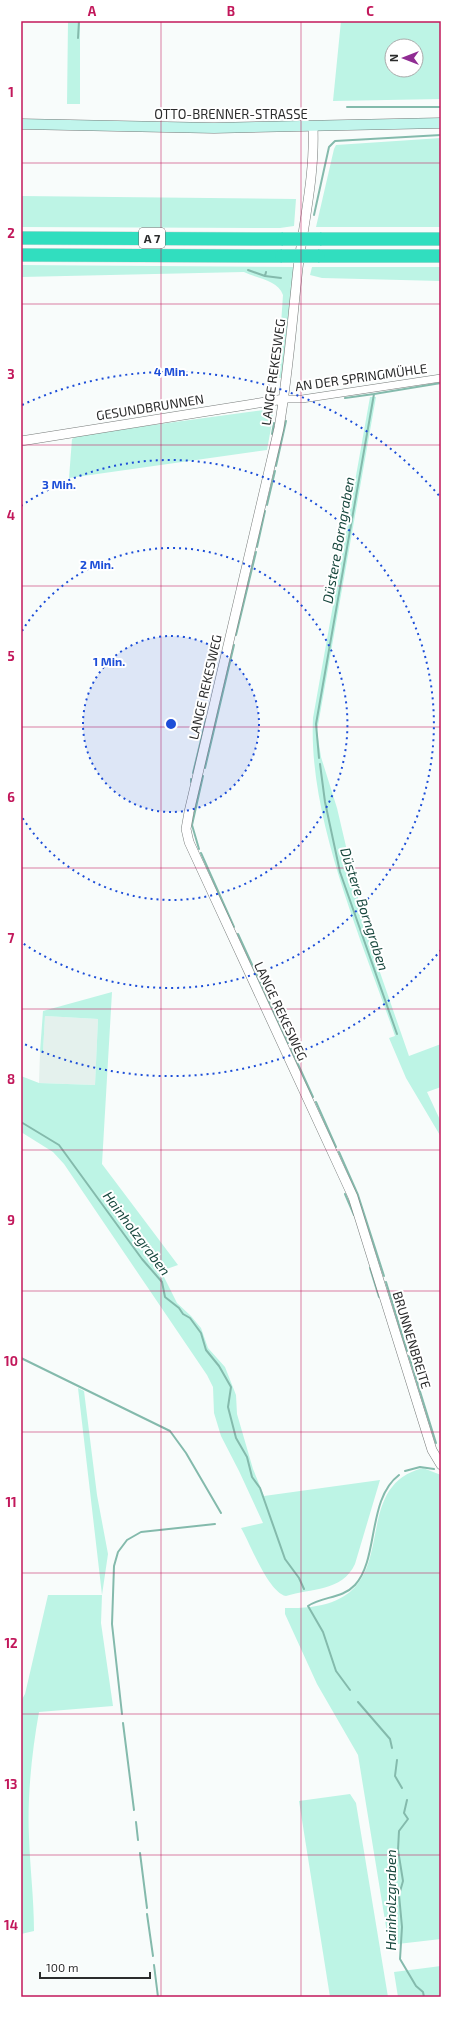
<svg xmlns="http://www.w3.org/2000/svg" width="462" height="2018" viewBox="0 0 462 2018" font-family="'Exo 2',sans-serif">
	<rect width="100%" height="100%" fill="#f8fcfb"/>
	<path fill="#e4f1ed" d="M45,1016L98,1019L95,1085L39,1083L40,1052H43Z"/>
	<path fill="#bdf4e5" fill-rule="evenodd" d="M68,21H80V104H67Z
		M341,21H441V99L333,101ZM392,46H416V70H392Z
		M441,138V227H316L334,149L336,145Z
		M21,196L296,199L294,226L280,228L21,227Z
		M21,265L295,267L285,353L281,378L275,377L278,368L283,295C278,280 258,279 244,272L21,277Z
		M312,267H441V281L322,278L310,275Z
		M370,397H376L317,731L321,757L337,808L366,932L409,1056L441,1044V1087L427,1092L441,1122V1137L406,1078L389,1038L395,1036C362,940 308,819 313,718Z
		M264,410L272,413L273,417L267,450L69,478L72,439L79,435Z
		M112,992L102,1164L178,1265L161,1271L177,1303L191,1316L201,1328L208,1348L225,1367L236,1395L237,1414L253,1469L264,1496L380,1480L355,1564C342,1592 311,1588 286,1596C268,1592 250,1543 241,1528L263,1523L239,1471L221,1436L214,1413L213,1387L207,1375L64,1164L53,1152L21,1132V1076L39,1083L95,1085L98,1019L45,1016L43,1052H40L43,1011Z
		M78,1388L84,1391L97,1495L108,1554L102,1595L101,1623L113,1706L39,1712C32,1751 27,1797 29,1837C30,1868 34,1899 34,1931L21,1934V1701L25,1694L48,1595H102Z
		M423,1468L441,1475V1939L389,1945L358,1755L317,1684L285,1614V1608C419,1612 338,1490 423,1468Z
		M350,1794L356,1803L388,1997H330L299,1801Z
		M441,1966V1997H398L394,1972Z"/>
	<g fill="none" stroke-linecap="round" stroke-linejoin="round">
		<path stroke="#84baac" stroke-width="2" d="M78,38L79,21
			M347,107H441
			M314,215L329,147L335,141L441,135
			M248,270L265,276
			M266,272L265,276L281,278
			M345,398L374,394
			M272,434L274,423
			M276,466L286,421
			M267,505L275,471
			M257,547L265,511
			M236,635L256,552
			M319,758L316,724L374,394L441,383
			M320,764L325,802L340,872L397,1034
			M205,768L234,645
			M193,773L206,719
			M191,782V779
			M199,849L192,825L203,776
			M201,853L234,927
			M238,934L288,1043
			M291,1049L313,1097
			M316,1102L336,1147
			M21,1122L59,1145L142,1259L162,1282L165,1297L179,1308L183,1314L190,1318L201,1333L206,1350L219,1366L231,1387L228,1407L236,1438L247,1457L252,1477L260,1488L285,1559L299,1578L304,1589
			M339,1152L358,1195L384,1276
			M345,1194L354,1215
			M370,1268L379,1297
			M386,1282L407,1351
			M409,1356L436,1443
			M21,1358L170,1431L186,1453L221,1513
			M405,1471L420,1467L434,1469
			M350,1690L336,1671L323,1632L308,1606C322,1596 342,1599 355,1585C379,1559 367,1499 399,1475
			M358,1702L390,1739L392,1748
			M122,1714L112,1624L114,1566L118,1552L127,1540L141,1532L215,1524
			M123,1723L134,1810
			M397,1760L395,1776L402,1788
			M407,1800L404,1813L408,1819L399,1831L398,1850L403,1881L399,1895L402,1927L400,1959L416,1986L423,1992L424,1997
			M136,1822L138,1840
			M140,1853L147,1908
			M147,1914L153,1956
			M154,1965L158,1997"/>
		<g stroke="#777b7a" stroke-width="8">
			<path id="minor" d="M284,399H302L441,378"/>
		</g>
		<g stroke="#777b7a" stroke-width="10">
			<path id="tertiary" d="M313,127C315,174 304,221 298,268C292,322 288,375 279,428L189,812L186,829L189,842L353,1197L427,1434L432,1450L441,1465
				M21,441L284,399"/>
		</g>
		<g stroke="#777b7a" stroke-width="11">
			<path id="secondary" d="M21,124L214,128L441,123"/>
		</g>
		<g stroke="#d9d9d9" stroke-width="14">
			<path id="motorway" d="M21,238L283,239
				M320,239H441
				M21,255L282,256
				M318,256H441"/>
		</g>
		<use href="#minor" stroke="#fff" stroke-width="7"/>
		<use href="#tertiary" stroke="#fff" stroke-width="9"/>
		<use href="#secondary" stroke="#c1f5ec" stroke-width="10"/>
		<use href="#motorway" stroke="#31debf" stroke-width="13"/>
		<g stroke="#d9d9d9" stroke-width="14" stroke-linecap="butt">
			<path id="motorway-bridge" d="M283,239H320
				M282,256H318"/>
		</g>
		<use href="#motorway-bridge" stroke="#31debf" stroke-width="13"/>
	</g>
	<path fill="none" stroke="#c2185b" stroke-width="1" stroke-opacity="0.55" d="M161,21V1997M301,21V1997M21,163H441M21,304H441M21,445H441M21,586H441M21,727H441M21,868H441M21,1009H441M21,1150H441M21,1291H441M21,1432H441M21,1573H441M21,1714H441M21,1855H441"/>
	<circle cx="171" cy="724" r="88" fill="#1d4ed8" fill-opacity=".12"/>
	<g fill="none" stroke="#1d4ed8" stroke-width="2" stroke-dasharray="2 4">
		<circle cx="171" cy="724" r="88"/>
		<path d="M22 631A176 176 0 1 1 22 817"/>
		<path d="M21 506A264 264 0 1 1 21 942"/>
		<path d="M441 950A352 352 0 0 1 22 1043M22 405A352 352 0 0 1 441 498"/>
	</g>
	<g text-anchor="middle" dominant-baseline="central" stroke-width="4" stroke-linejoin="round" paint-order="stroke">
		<rect fill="#fff" stroke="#6b6b6b" stroke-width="1" x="139" y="228" width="26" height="20" rx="3"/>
		<g font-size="12" font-weight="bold" fill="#2b2c2c">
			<text x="152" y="238">A 7</text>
		</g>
		<g font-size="13" fill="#2b2c2c" stroke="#fff">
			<text x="231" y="114">OTTO-BRENNER-STRASSE</text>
			<text transform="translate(273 372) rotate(-82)">LANGE REKESWEG</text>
			<text transform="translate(361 377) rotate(-8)">AN DER SPRINGMÜHLE</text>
			<text transform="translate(150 407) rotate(-9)">GESUNDBRUNNEN</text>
			<text transform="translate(205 687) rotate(-77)">LANGE REKESWEG</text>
			<text transform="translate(281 1011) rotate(65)">LANGE REKESWEG</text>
			<text transform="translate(412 1340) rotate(73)">BRUNNENBREITE</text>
		</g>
		<g font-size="14" font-style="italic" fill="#17473d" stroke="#fff">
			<text transform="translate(338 540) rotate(-80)">Düstere Borngraben</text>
			<text transform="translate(365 909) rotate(72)">Düstere Borngraben</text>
			<text transform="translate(137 1233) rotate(53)">Hainholzgraben</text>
			<text transform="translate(390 1900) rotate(-90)">Hainholzgraben</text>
		</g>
	</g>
	<circle cx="171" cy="724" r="6" fill="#1d4ed8" stroke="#fff" stroke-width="2"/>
	<g font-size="12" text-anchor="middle" font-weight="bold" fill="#1d4ed8" stroke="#fff" stroke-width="4" stroke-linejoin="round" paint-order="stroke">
		<text x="171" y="376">4 Min.</text>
		<text x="59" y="489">3 Min.</text>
		<text x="97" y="569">2 Min.</text>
		<text x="109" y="666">1 Min.</text>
	</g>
	<rect width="462" height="2018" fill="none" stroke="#ffffff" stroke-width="44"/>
	<g transform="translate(404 58) rotate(270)"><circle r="19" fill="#ffffff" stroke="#aaabab"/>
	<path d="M0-3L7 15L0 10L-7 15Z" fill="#902c93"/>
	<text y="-6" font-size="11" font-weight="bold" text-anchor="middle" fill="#2b2c2c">N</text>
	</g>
	<path d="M40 1972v6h110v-6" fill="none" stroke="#2b2c2c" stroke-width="2"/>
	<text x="46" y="1972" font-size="12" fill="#2b2c2c" stroke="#ffffff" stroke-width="3" paint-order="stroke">100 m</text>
	<rect x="22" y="22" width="418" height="1974" fill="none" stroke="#c2185b" stroke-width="1.5"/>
	<g font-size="13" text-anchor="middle" font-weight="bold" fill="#c2185b">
		<text x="92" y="16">A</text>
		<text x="231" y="16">B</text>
		<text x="370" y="16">C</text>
		<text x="11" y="97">1</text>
		<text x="11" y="238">2</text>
		<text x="11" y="379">3</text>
		<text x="11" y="520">4</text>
		<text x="11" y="661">5</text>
		<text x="11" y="802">6</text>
		<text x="11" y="943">7</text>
		<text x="11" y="1084">8</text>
		<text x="11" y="1225">9</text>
		<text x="11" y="1366">10</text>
		<text x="11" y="1507">11</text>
		<text x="11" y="1648">12</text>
		<text x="11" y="1789">13</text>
		<text x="11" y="1930">14</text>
	</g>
</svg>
